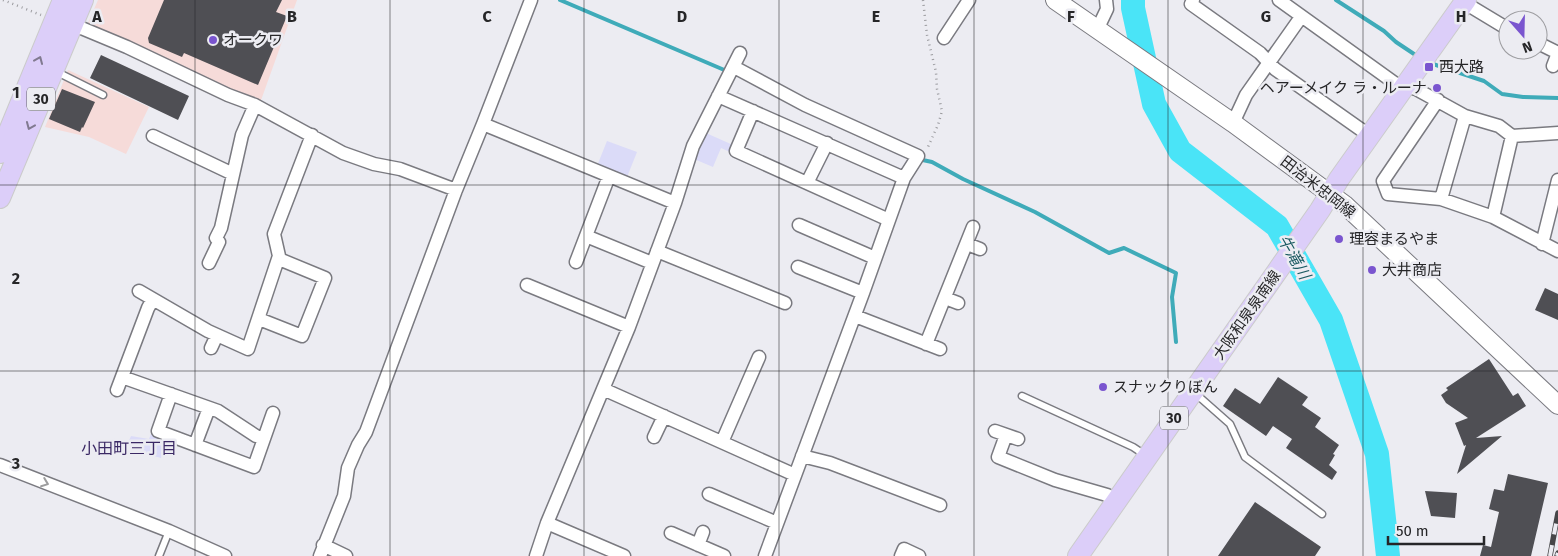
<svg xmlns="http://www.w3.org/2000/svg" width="1558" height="556" viewBox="0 0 1558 556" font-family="'Fira Sans','Noto Sans JP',sans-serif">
	<rect width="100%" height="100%" fill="#ececf2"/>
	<path fill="#f6dbd9" d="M98,0H297L260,103L233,93L88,23Z
		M68,70L149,107L126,154L89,137L45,127Z"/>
	<path fill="#dbdbf8" d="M706,133L733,145L730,152L721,148L713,167L694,159Z
		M607,141L637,152L627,177L597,166Z
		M151,434L168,440L161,458C149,454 136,455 128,443L131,436L149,439Z"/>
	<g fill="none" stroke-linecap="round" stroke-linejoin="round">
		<path stroke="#3fabb9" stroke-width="4" d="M560,0L729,72
			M1336,0L1384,31L1396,42L1417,56
			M1433,64L1484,81L1502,94L1523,97L1558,98
			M918,159L932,162L963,179L1035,212L1109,253L1124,248L1176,273L1172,297L1176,342"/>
		<path stroke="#4ae4f7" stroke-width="24" d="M1133,0V8L1154,104L1180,151L1277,226L1331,320L1377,454L1388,556"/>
	</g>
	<path fill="#4f4f54" d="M164,0H282L276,12L287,16L258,85L184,53L182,57L149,43L148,38Z
		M101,55L189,96L178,120L90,78Z
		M62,89L95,102L83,128L82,127L80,132L49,119Z
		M1545,288L1558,294V320L1535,310Z
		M1489,359L1513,396L1518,393L1526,406L1476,438L1502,436L1457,474L1466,445L1464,446L1455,423L1468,418L1446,403L1441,395L1448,390L1446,388Z
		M1278,377L1308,397L1302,405L1321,418L1315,427L1339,445L1333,454L1335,455L1329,465L1337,472L1332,480L1286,448L1292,439L1273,426L1266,436L1223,406L1235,388L1260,404Z
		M1508,474L1548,483L1531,556H1480L1483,545L1491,547L1499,512L1489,509L1494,489L1504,491Z
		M1425,491L1457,493L1455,518L1431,516Z
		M1255,502L1321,547L1315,556H1218Z"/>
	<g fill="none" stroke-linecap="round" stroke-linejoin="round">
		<g stroke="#7a7a80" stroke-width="9">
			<path id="service" d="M55,71L103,95
				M1196,394L1230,424L1245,457L1322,514
				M1022,396L1133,447L1145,455
				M159,556L169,531"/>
		</g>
		<g stroke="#7a7a80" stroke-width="15">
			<path id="minor" d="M1193,0L1191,4L1260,53L1275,69L1370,136
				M1279,0L1396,84L1416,89L1465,116L1499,126L1512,136L1558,133
				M1465,3L1508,29
				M67,22L127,47L228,95L255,105L343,153L374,164L400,169L456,190
				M1097,30L1107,9L1106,0
				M944,38L969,0
				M1538,43L1558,53
				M1553,66L1558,53
				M734,67L805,105L918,156L904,178L863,293L765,556
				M718,96L904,178
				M1438,100L1383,181L1388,194L1441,199L1493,217L1558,251
				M753,111L736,151L889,220
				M1233,123L1246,95L1301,17
				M483,124L675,203
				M153,136L233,174
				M807,183L827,143
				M1441,199L1465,116
				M1493,217L1512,136
				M799,225L875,258
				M586,236L652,263
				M967,244L980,249
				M1542,244L1558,180
				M657,251L785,303
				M576,262L609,176
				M209,263L219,242L216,238L221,228L242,135L255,105
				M798,267L863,293
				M527,285L629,327
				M139,291L208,331L248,349L279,256L274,234L312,135
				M945,298L958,303
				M855,316L940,349
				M259,319L302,336L325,278L279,259
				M926,344L973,227
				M211,348L217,335
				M122,377L218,411L256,436L264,438
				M603,389L795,475
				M117,390L148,308L153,299
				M171,394L158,431L254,467L273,413
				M995,431L1018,439
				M1006,435L998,457L1055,480L1107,495L1117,501
				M654,437L664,416
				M722,442L759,357
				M195,445L209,408
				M802,456L830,463L940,505
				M0,465L169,531L225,556
				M709,494L777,523
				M547,523L624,556
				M671,533L724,556
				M323,545L346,556
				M698,545L703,532
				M320,556L344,496L348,468L358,445L366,432L456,190L483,124L531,0
				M536,556L547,523L629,327L675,203L693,146L740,53
				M901,556L904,549L919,556"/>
		</g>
		<g stroke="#7a7a80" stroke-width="20">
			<path id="secondary" d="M1055,0L1233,123L1345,205L1558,405"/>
		</g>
		<g stroke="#cbcbcb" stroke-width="22">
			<path id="primary" d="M0,153L63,0
				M0,198L83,0
				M1078,556L1320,210L1339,179L1466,0"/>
		</g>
		<path stroke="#9c9ca0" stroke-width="2.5" stroke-dasharray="1 4" stroke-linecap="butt" d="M3,0L41,15
			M923,0L927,35L936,72L937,89L942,111L938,125L927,149"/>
		<use href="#service" stroke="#fff" stroke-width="6"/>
		<use href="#minor" stroke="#fff" stroke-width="12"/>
		<use href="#secondary" stroke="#fff" stroke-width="18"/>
		<use href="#primary" stroke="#dccef9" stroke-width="20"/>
		<g stroke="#464648" stroke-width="5.5">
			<path id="rail" d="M1550,556L1558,513
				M1557,556L1558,553"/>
		</g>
		<use href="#rail" stroke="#ececf2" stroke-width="4" stroke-dasharray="11" stroke-linecap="butt"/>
	</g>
	<defs><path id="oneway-chevron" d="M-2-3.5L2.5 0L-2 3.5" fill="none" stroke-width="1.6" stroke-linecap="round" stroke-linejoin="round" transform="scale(1.25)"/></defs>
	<g stroke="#817a90">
		<use href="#oneway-chevron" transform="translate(39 60) rotate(-67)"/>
		<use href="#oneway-chevron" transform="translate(30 126) rotate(113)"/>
	</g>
	<use stroke="#9d9d9e" href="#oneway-chevron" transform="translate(45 483) rotate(21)"/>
	<path fill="none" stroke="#262628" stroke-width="1" stroke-opacity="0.55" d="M195,0V556M390,0V556M584,0V556M779,0V556M974,0V556M1168,0V556M1363,0V556M0,185H1558M0,371H1558"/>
	<g fill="#7a55cf" stroke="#ececf2" stroke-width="2">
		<circle cx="213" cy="40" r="5"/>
		<rect x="1424" y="62" width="10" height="10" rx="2.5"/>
		<circle cx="1437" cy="88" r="5"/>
		<circle cx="1339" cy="239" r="5"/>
		<circle cx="1372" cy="270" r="5"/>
		<circle cx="1103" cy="387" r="5"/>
	</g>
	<g text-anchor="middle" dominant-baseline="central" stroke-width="5" stroke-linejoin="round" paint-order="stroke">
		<g fill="#ececf2" stroke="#616165" stroke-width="1">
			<rect x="27" y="87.5" width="28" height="23" rx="4"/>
			<rect x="1160" y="406.5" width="28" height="23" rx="4"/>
		</g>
		<g font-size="14" font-weight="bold" fill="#262628">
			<text x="41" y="99">30</text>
			<text x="1174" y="418">30</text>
		</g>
		<g font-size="15" fill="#262628" stroke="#ececf2" text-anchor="start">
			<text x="223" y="40">オークワ</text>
			<text x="1439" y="67">西大路</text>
			<text x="1427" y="88" text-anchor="end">ヘアーメイク ラ・ルーナ</text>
			<text x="1349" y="239">理容まるやま</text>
			<text x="1382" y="270">大井商店</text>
			<text x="1113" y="387">スナックりぼん</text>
		</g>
		<g font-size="15" fill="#262628" stroke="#ececf2">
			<text transform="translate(1318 187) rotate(38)">田治米忠岡線</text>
			<text transform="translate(1247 315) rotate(-55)">大阪和泉泉南線</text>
		</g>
		<g font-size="16" font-style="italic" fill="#1c5b62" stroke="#ececf2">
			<text transform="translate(1294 257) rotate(60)">牛滝川</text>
		</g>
		<g font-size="16" fill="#3b2965" stroke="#ececf2">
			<text x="129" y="448">小田町三丁目</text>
		</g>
	</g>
	<g font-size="16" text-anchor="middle" font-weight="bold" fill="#262628" stroke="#ececf2" stroke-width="5" stroke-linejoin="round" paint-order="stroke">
		<text x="97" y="22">A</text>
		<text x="292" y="22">B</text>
		<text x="487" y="22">C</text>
		<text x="682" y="22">D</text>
		<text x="876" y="22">E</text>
		<text x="1071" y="22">F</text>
		<text x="1266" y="22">G</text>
		<text x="1461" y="22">H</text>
		<text x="16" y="98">1</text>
		<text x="16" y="284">2</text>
		<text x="16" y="469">3</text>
	</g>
	<g transform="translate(1523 35) rotate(160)"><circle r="24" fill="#ececf2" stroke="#9d9da1"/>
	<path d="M0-4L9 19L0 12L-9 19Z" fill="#7a55cf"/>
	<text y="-8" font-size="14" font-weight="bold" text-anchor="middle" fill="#262628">N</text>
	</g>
	<path d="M1388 536v8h96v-8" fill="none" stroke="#262628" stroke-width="2.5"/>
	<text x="1396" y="536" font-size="15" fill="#262628" stroke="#ececf2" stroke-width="4" paint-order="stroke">50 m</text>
</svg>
